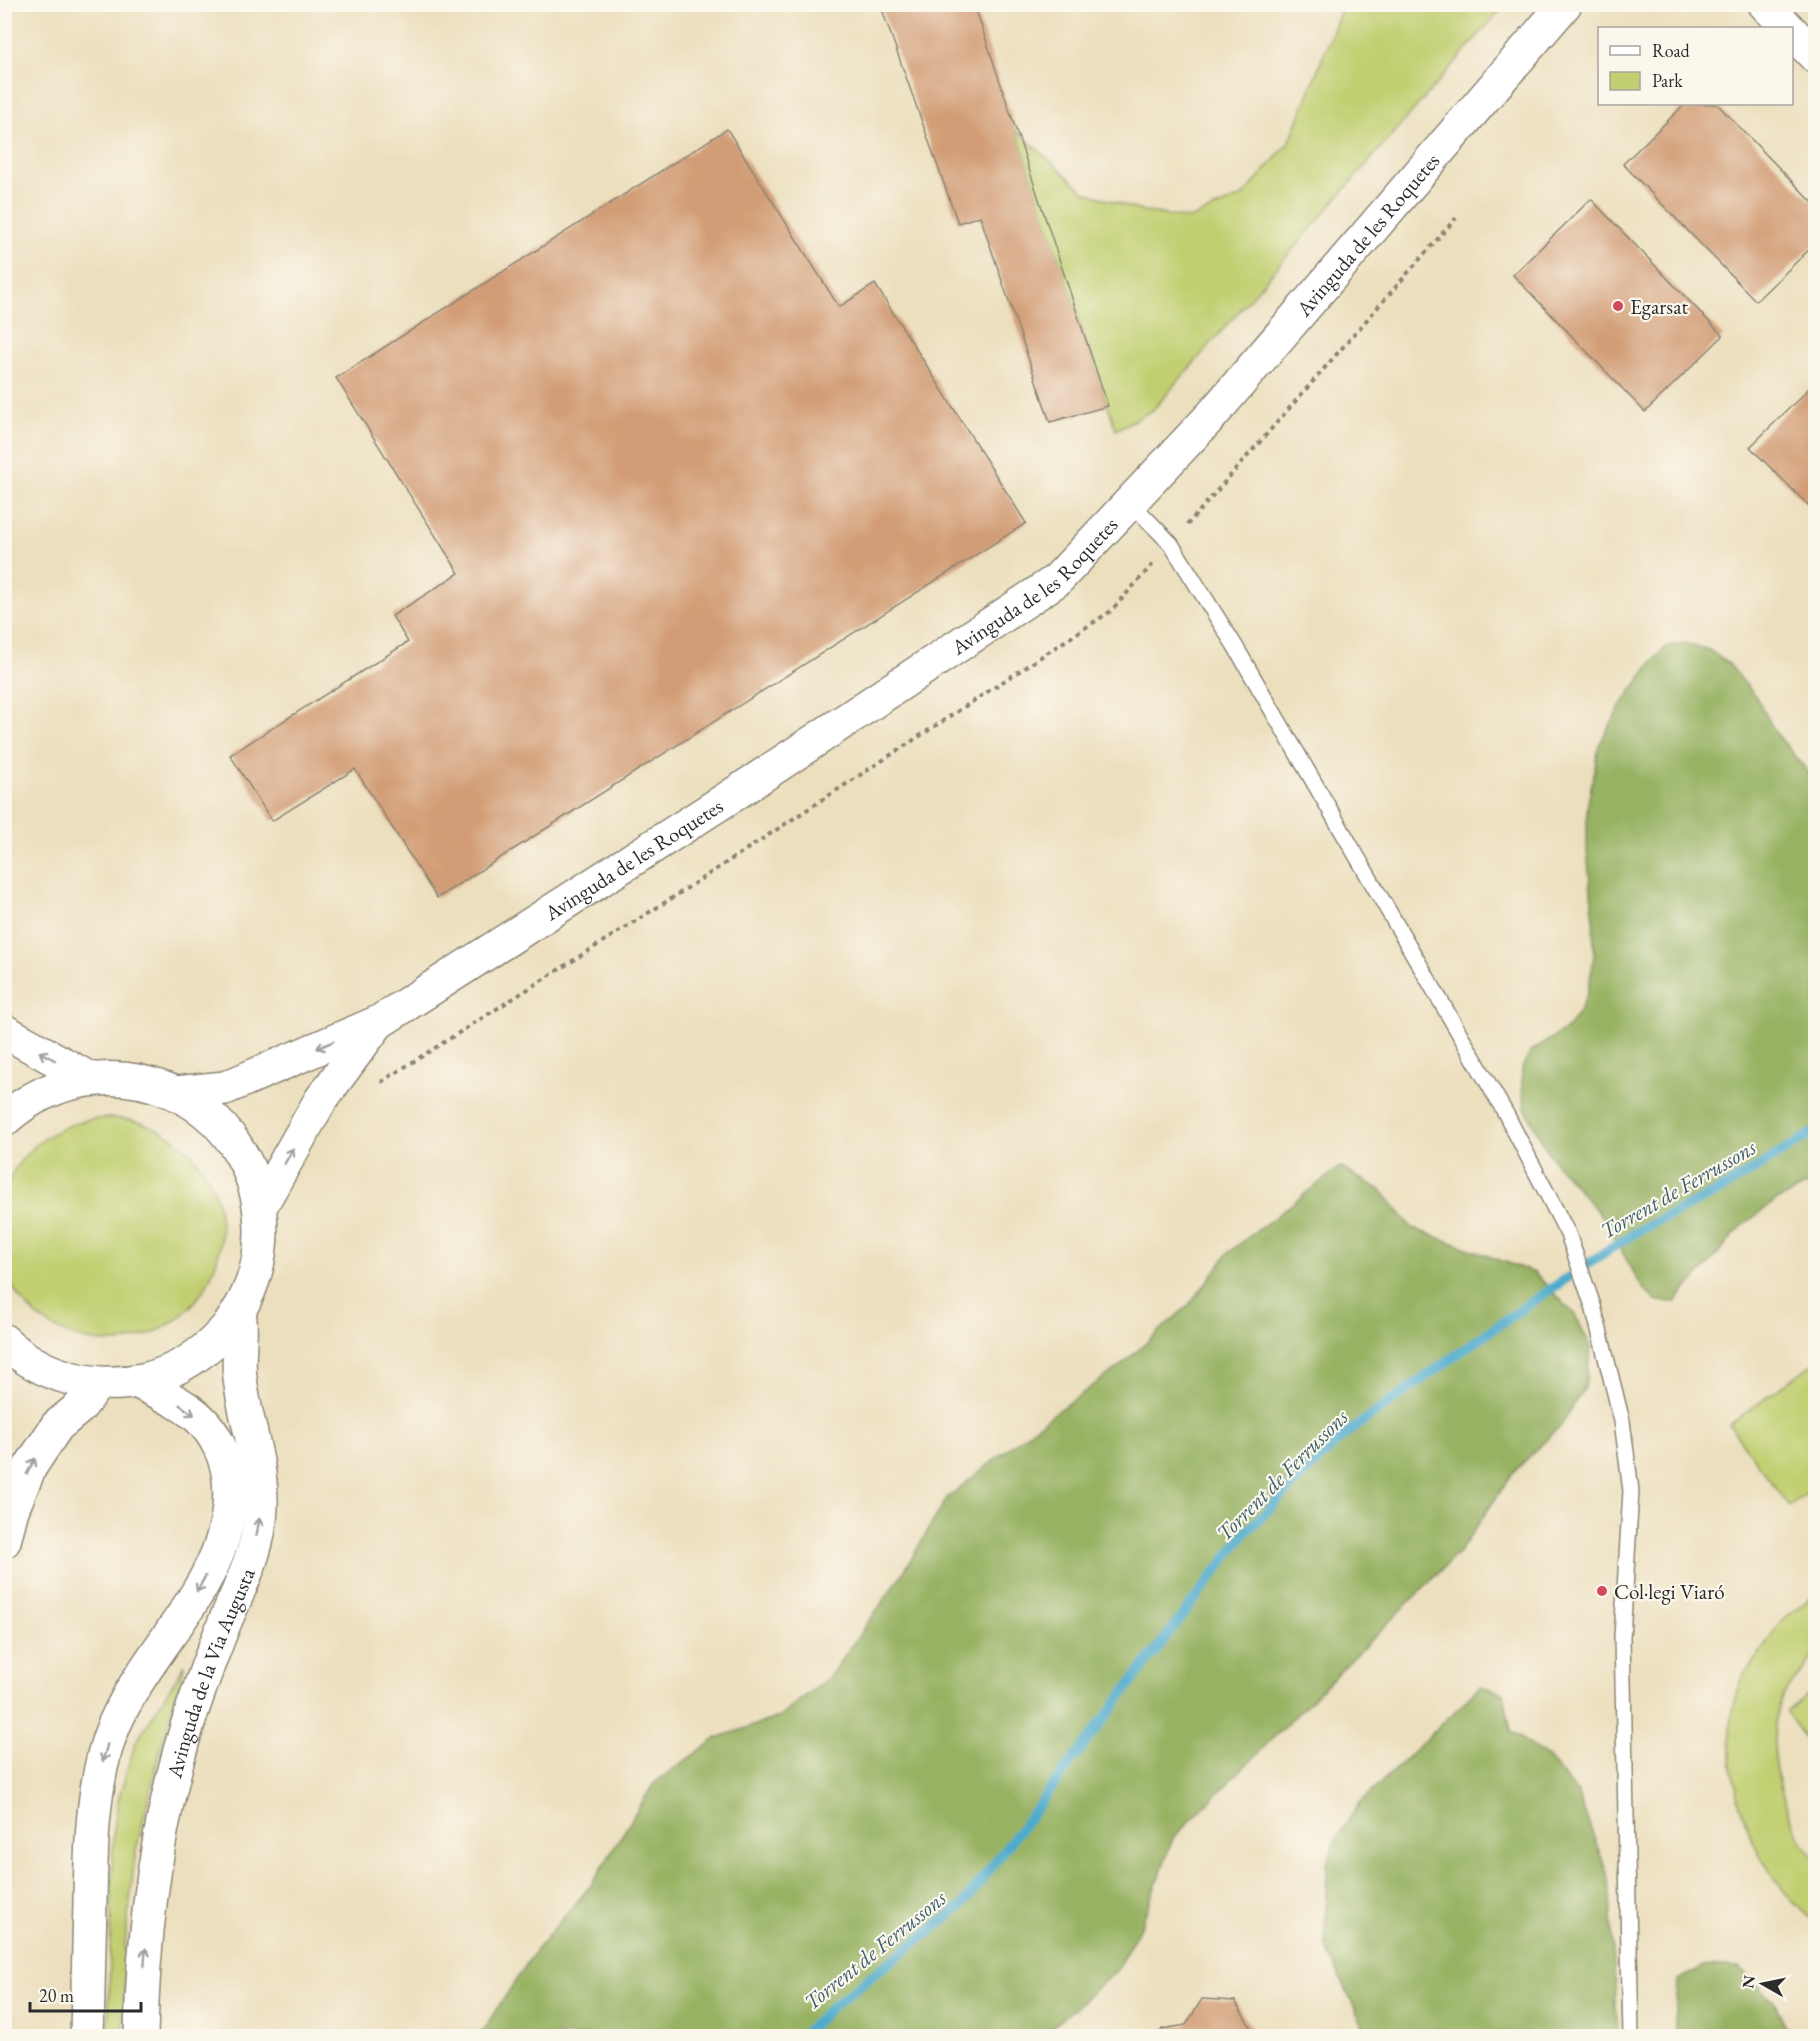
<svg xmlns="http://www.w3.org/2000/svg" width="1820" height="2041" viewBox="0 0 1820 2041" font-family="'EB Garamond',serif">
	<rect width="100%" height="100%" fill="#fbf7ec"/>
	<filter id="ink" filterUnits="userSpaceOnUse"><feTurbulence type="fractalNoise" baseFrequency=".0167" numOctaves="2"/><feDisplacementMap in="SourceGraphic" scale="12" xChannelSelector="R" yChannelSelector="G"/><feConvolveMatrix kernelMatrix="1 2 1 2 8 2 1 2 1" color-interpolation-filters="sRGB"/></filter>
	<filter id="wash" filterUnits="userSpaceOnUse"><feTurbulence type="fractalNoise" baseFrequency=".008" numOctaves="4" result="noise"/><feDisplacementMap in="SourceGraphic" scale="24" xChannelSelector="R" yChannelSelector="G"/><feGaussianBlur stdDeviation="1.35" result="paint"/><feColorMatrix in="noise" values="0 0 0 0 0 0 0 0 0 0 0 0 0 0 0 0 0 1.4 0 .05"/><feComposite in="paint" operator="in"/></filter>
	<g filter="url(#wash)">
		<rect width="100%" height="100%" fill="#ecdfbe"/>
		<path fill="#c1cf71" stroke="#767d4e" stroke-width="1.5" d="M1343,5H1505L1153,410L1116,430L1016,130L1085,192L1138,210L1189,219L1243,196L1290,141Z
			M-3 1230a112 112 0 1 1 224 0a112 112 0 1 1-224 0Z
			M1815,1362V1487L1789,1506L1729,1425Z
			M1815,1595C1816,1606 1818,1641 1816,1650C1812,1663 1788,1685 1782,1699C1762,1746 1784,1822 1815,1859V1922C1750,1872 1709,1758 1742,1680C1745,1672 1752,1665 1757,1657C1765,1646 1773,1630 1783,1620C1793,1611 1805,1603 1815,1595Z
			M185,1664L156,1766L135,1855L125,1944L124,2036H108L113,1837L118,1801L135,1744Z
			M1815,1689V1752L1786,1712Z"/>
		<path fill="#98b263" stroke="#626e47" stroke-width="1.5" d="M1684,643L1709,650L1729,664L1756,697L1776,733L1815,780L1816,1181L1777,1200L1743,1225L1675,1302L1656,1301L1642,1287L1603,1218L1554,1161L1543,1144L1525,1107L1522,1088V1068L1531,1051L1568,1028L1580,1010L1588,992L1594,955L1593,912L1587,851V808L1599,745L1620,707L1653,661L1666,647Z
			M1340,1167L1381,1190L1412,1228L1535,1273L1575,1315L1591,1347L1585,1387L1561,1425L1513,1473L1460,1551L1173,1838L1142,1923L1117,1970L1043,2036H479L536,1950L592,1884L654,1783L717,1738L779,1717L830,1676L903,1573L947,1498L1034,1428L1119,1367L1191,1303L1229,1252Z
			M1481,1686L1504,1693L1511,1732L1544,1754L1577,1792L1609,1878L1618,2036H1368L1325,1945L1327,1865L1337,1837L1360,1803Z
			M1704,1966L1740,1968L1774,2001L1788,2031L1795,2036H1674L1678,1980Z"/>
		<g fill="none" stroke-linecap="round" stroke-linejoin="round">
			<path stroke="#4eabcd" stroke-width="10" d="M802,2036L829,2009L962,1906L1246,1532L1343,1436L1484,1335L1608,1250L1638,1231L1719,1191L1816,1131"/>
		</g>
		<g id="blocks">
			<path fill="#d29d76" d="M880,4H974L1108,406L1050,422L980,216L958,223Z
				M1685,104H1717L1816,206V243L1756,301L1623,164Z
				M727,129L839,307L875,284L1026,523L437,898L355,769L272,821L230,755L408,642L392,616L459,573L336,378Z
				M1591,199L1723,336L1645,412L1513,275Z
				M1816,382V513L1750,447Z
				M1202,1999L1235,2001L1256,2036H1159L1162,2029L1186,2025Z"/>
		</g>
	</g>
	<g filter="url(#ink)">
		<use href="#blocks" fill-opacity="0" stroke="#8c8574" stroke-width="1.5"/>
		<g fill="none" stroke-linecap="round" stroke-linejoin="round">
			<g stroke="#8c8574" stroke-width="18">
				<path id="service" d="M1130,502L1171,544L1235,646L1506,1114L1568,1234L1593,1306L1622,1421L1631,1491L1622,1637L1631,2036"/>
			</g>
			<g stroke="#8c8574" stroke-width="36">
				<g id="tertiary">
					<path d="M1765,4L1788,28"/>
					<path d="M1792,32L1816,57"/>
					<path id="s1" d="M176,1093L225,1088L379,1022L733,795L1057,580L1212,415L1565,4"/>
					<path d="M4,1120C104,1030 260,1095 261,1231C261,1264 250,1297 230,1324C208,1351 178,1372 143,1380C93,1390 42,1377 4,1341"/>
					<path d="M260,1207L320,1101L377,1024"/>
					<path d="M87,2036C88,1991 89,1945 90,1900C91,1850 92,1800 105,1751C131,1654 240,1585 229,1478C226,1456 215,1433 199,1418C181,1402 157,1392 136,1381"/>
					<path id="s2" d="M141,2036C143,1924 158,1812 194,1705C203,1678 213,1651 224,1624C238,1591 256,1557 260,1521C266,1468 246,1429 240,1378C237,1355 243,1333 239,1310"/>
				</g>
			</g>
			<g stroke="#8c8574" stroke-width="36">
				<path id="trunk" d="M4,1031L90,1079
					M4,1541L12,1510L30,1467L57,1426L80,1407L98,1383"/>
			</g>
			<path stroke="#8c8574" stroke-width="4" stroke-dasharray="4.5 4.5" stroke-linecap="butt" d="M1187,525L1456,218
				M381,1082L672,898L1111,611L1153,564"/>
			<use href="#service" stroke="#fff" stroke-width="15"/>
			<use href="#tertiary" stroke="#fff" stroke-width="33"/>
			<use href="#trunk" stroke="#fff" stroke-width="33"/>
		</g>
		<defs><path id="oneway-shaft" d="M-6 0H5M1.5-3L5.5 0L1.5 3" fill="none" stroke-width="1.6" stroke-linecap="round" stroke-linejoin="round" transform="scale(1.5)"/></defs>
		<g stroke="#a0a0a0">
			<use href="#oneway-shaft" transform="translate(325 1045) rotate(156)"/>
			<use href="#oneway-shaft" transform="translate(47 1056) rotate(-152)"/>
			<use href="#oneway-shaft" transform="translate(289 1156) rotate(-60)"/>
			<use href="#oneway-shaft" transform="translate(187 1410) rotate(35)"/>
			<use href="#oneway-shaft" transform="translate(31 1466) rotate(-62)"/>
			<use href="#oneway-shaft" transform="translate(258 1527) rotate(-80)"/>
			<use href="#oneway-shaft" transform="translate(201 1584) rotate(119)"/>
			<use href="#oneway-shaft" transform="translate(105 1753) rotate(105)"/>
			<use href="#oneway-shaft" transform="translate(145 1957) rotate(-86)"/>
		</g>
	</g>
	<g fill="#d1495b" stroke="#fbf7ec" stroke-width="2">
		<circle cx="1618" cy="306" r="6"/>
		<circle cx="1602" cy="1591" r="6"/>
	</g>
	<g text-anchor="middle" dominant-baseline="central" stroke-width="4.5" stroke-linejoin="round" paint-order="stroke">
		<g font-size="21" fill="#2b2b2b" stroke="#fbf7ec">
			<text stroke="none"><textPath href="#s1" startOffset="1491">Avinguda de les Roquetes</textPath></text>
			<text stroke="none"><textPath href="#s1" startOffset="1005">Avinguda de les Roquetes</textPath></text>
			<text stroke="none"><textPath href="#s1" startOffset="519">Avinguda de les Roquetes</textPath></text>
			<text stroke="none"><textPath href="#s2" startOffset="372">Avinguda de la Via Augusta</textPath></text>
		</g>
		<g font-size="21" fill="#2b2b2b" stroke="#fbf7ec" text-anchor="start">
			<text x="1630" y="306">Egarsat</text>
			<text x="1614" y="1591">Col·legi Viaró</text>
		</g>
		<g font-size="22" font-style="italic" fill="#395e6c" stroke="#fbf7ec">
			<text transform="translate(1678 1189) rotate(-30)">Torrent de Ferrussons</text>
			<text transform="translate(1282 1475) rotate(-45)">Torrent de Ferrussons</text>
			<text transform="translate(875 1950) rotate(-39)">Torrent de Ferrussons</text>
		</g>
	</g>
	<rect width="1820" height="2041" fill="none" stroke="#fbf7ec" stroke-width="24"/>
	<rect x="1598" y="27" width="195" height="78" fill="#fbf7ec" stroke="#a8a59f" stroke-width="1.5"/>
	<rect x="1610" y="46" width="30" height="9" fill="#ffffff" stroke="#a8a59f" stroke-width="1.5"/>
	<text x="1652" y="57" font-size="18" fill="#2b2b2b">Road</text>
	<rect x="1610" y="72" width="30" height="18" fill="#c1cf71" stroke="#a8a59f" stroke-width="1.5"/>
	<text x="1652" y="87" font-size="18" fill="#2b2b2b">Park</text>
	<g transform="translate(1763 1984) rotate(279)" stroke="#fbf7ec" stroke-width="4.5" paint-order="stroke">
	<path d="M0-4.5L10 22L0 15L-10 22Z" fill="#2b2b2b"/>
	<text y="-9" font-size="16" font-weight="bold" text-anchor="middle" fill="#2b2b2b">N</text>
	</g>
	<path d="M30 2002v9h111v-9" fill="none" stroke="#2b2b2b" stroke-width="3"/>
	<text x="39" y="2002" font-size="18" fill="#2b2b2b" stroke="#fbf7ec" stroke-width="4.5" paint-order="stroke">20 m</text>
</svg>
